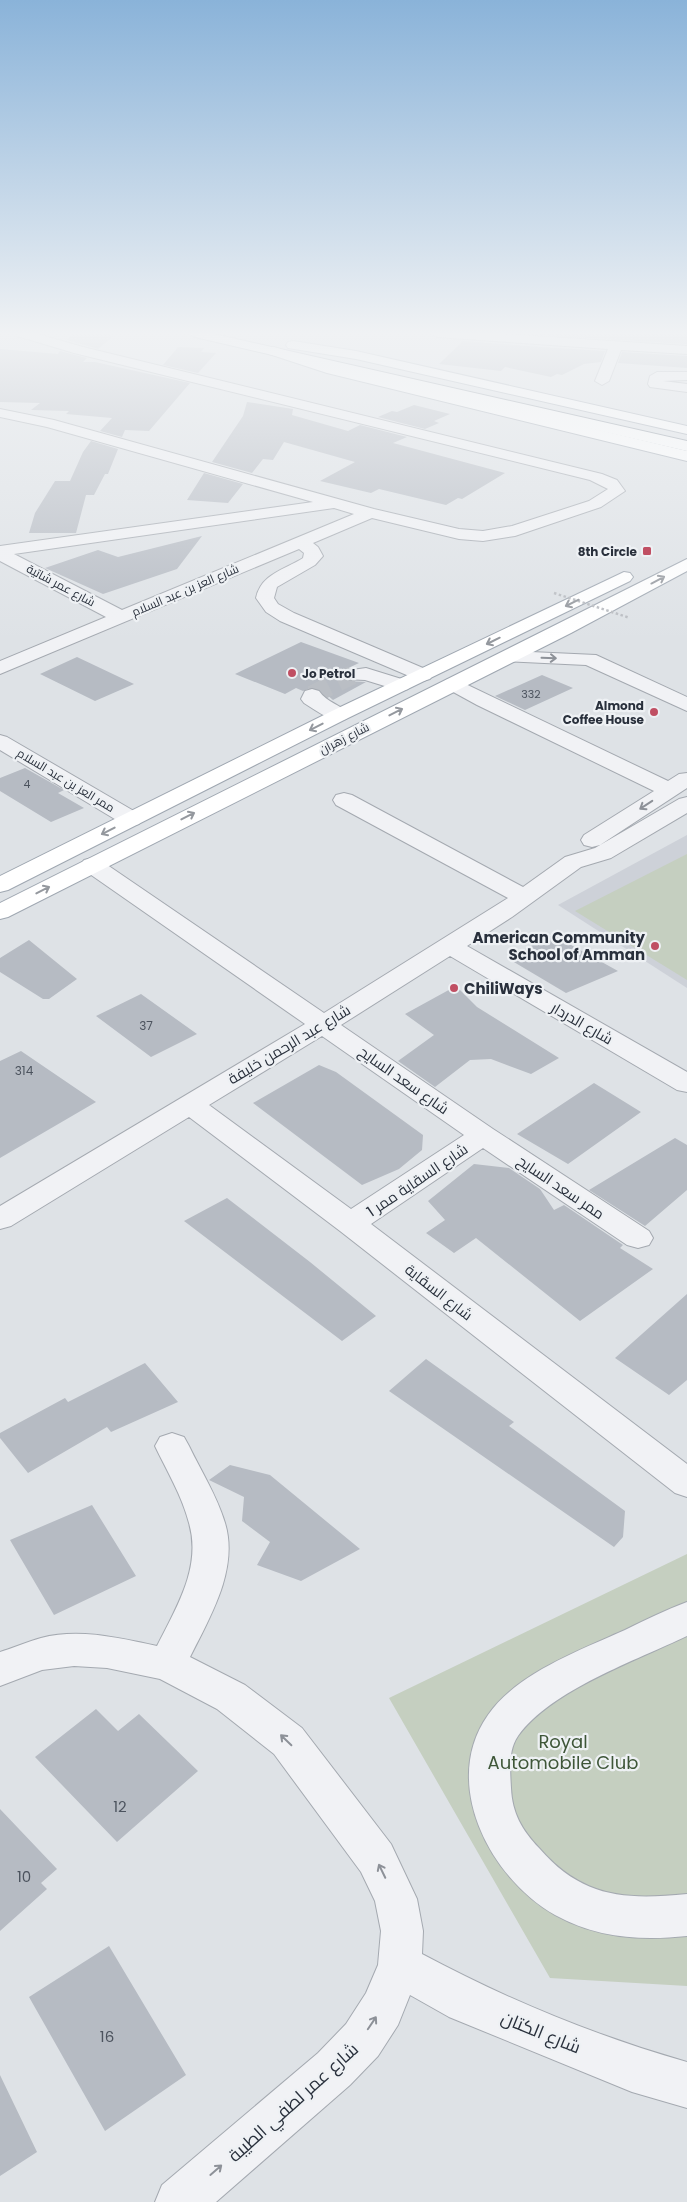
<svg xmlns="http://www.w3.org/2000/svg" width="687" height="2202" viewBox="0 0 687 2202" font-family="Poppins,Cairo,sans-serif">
	<rect width="100%" height="100%" fill="#dee2e6"/>
	<path fill="#cdd1d8" d="M687,835V988L558,905Z"/>
	<path fill="#c5cfc0" d="M687,854V980L575,911Z
		M687,1554V1986L550,1978L389,1698Z"/>
	<path fill="#b6bbc3" d="M541,332H687V344L541,335Z
		M116,333L98,349L67,340L71,335Z
		M463,341L541,347L605,351L601,362L584,364L562,375L557,374L551,377L505,367L501,371L439,364Z
		M178,347L204,348L201,352L216,353L198,373L163,365Z
		M0,349L58,354L60,351L87,358L83,362H95L190,383L149,431L125,430L122,437L100,431L112,418L66,414L69,411L31,410L40,403L0,402Z
		M622,352L687,356V368L618,363Z
		M247,402L293,409L292,415L348,431L360,425L407,437L393,443L505,473L462,499L458,498L446,505L379,489L371,493L320,481L355,462L284,442L273,460L263,459L252,473L212,462L243,416Z
		M414,405L450,414L434,421L439,423L425,429L378,417L392,411L397,412Z
		M91,441L118,449L108,474H105L94,495H86L76,533H29L35,513L55,481H70L83,452Z
		M204,473L243,484L228,503L187,500Z
		M202,536L177,569L103,594L45,568L98,550L118,557Z
		M301,642L359,663L344,670L340,676L345,681L366,682L333,700L320,689L313,687L303,691L296,688L285,694L235,674Z
		M77,657L134,684L95,701L40,674Z
		M542,675L573,688L525,710L495,696Z
		M25,768L64,790L58,793L84,808L51,822L0,791V778Z
		M553,935L618,971L566,993L507,958Z
		M29,940L77,979L49,999H43L0,972V958Z
		M456,986L477,1007L559,1058L531,1074L491,1059L470,1060L435,1087L398,1061L434,1035L405,1014Z
		M141,994L197,1034L151,1057L96,1016Z
		M21,1051L96,1102L0,1158V1061Z
		M319,1065L336,1072L423,1135L422,1150L399,1169L362,1185L253,1103Z
		M594,1083L641,1112L568,1164L517,1134Z
		M675,1138L687,1145V1190L645,1226L589,1190Z
		M474,1164L509,1168L540,1189L554,1210L564,1205L623,1245L620,1248L653,1269L580,1321L476,1238L454,1253L426,1233L445,1220L428,1201Z
		M227,1198L310,1262L376,1316L342,1341L184,1221Z
		M687,1294V1380L669,1395L615,1358Z
		M426,1359L514,1422L509,1426L625,1511L623,1537L614,1547L389,1391Z
		M145,1363L178,1402L111,1432L107,1427L28,1473L0,1438V1433L65,1398L68,1402Z
		M230,1465L270,1475L360,1549L301,1581L257,1565L270,1542L242,1521L244,1497L209,1480Z
		M92,1505L136,1576L54,1615L10,1540Z
		M96,1709L118,1731L139,1714L198,1771L117,1842L35,1757Z
		M0,1809L57,1869L41,1883L47,1889L0,1931Z
		M109,1946L186,2075L105,2131L29,1997Z
		M0,2075L37,2152L0,2176Z"/>
	<g fill="none" stroke-linecap="round" stroke-linejoin="round">
		<path stroke="#babec4" stroke-width="19" stroke-dasharray="19 10" stroke-linecap="butt" d="M312,695L352,675"/>
		<g stroke="#a4a9b0" stroke-width="2">
			<path id="minor" d="M16,333H34L83,347L602,474L617,480L625,491L601,507L515,536L483,541L459,539L372,518L313,543L318,547L323,556L315,565L277,587L274,598L278,604L294,613L430,671L433,675L430,679L423,681L416,679L280,621L266,612L256,598C261,574 284,570 303,558L304,553L299,549L0,674V661L106,617L0,561V546L313,502L47,427L0,417V409L54,420L374,509L459,529L483,531L512,526L589,501L608,489L590,480L74,353L17,336ZM334,508L354,514L122,610L14,554Z
				M430,333H488L687,346V354L621,350L609,381L602,385L595,381L608,349L437,337Z
				M657,372H687V380L663,381L687,384V392L650,387L648,384L650,376Z
				M509,651L596,655L687,697V711L586,665L502,661L499,657L502,653Z
				M366,668L408,681L411,685L408,689L401,691L365,680L345,679L342,675L345,671Z
				M453,678L668,781L679,774L687,773V788L600,845L592,847L584,845L581,840L584,835L654,791L477,705L446,688L443,684L446,680Z
				M312,689L319,691C327,703 341,704 349,715L346,719C331,723 317,711 304,703L301,699L305,691Z
				M0,735L7,737L139,814L142,819L139,824L131,826L123,824L0,750Z
				M344,793L352,795L523,887L565,857L595,848L679,799L687,797V813L611,858L581,867L512,917L467,946L687,1072V1092L677,1090L450,956L341,1025L493,1129L649,1231L653,1238L649,1245L638,1248L627,1245L483,1148L371,1224L687,1464V1497L675,1493L340,1231L189,1117L11,1226L0,1229V1206L305,1024L84,870L80,865L84,860L92,858L100,860L324,1013L508,898L336,805L333,800L336,795ZM322,1036L464,1135L351,1209L209,1105Z
				M172,1433L184,1437L189,1446C201,1471 217,1496 225,1523C239,1569 210,1617 190,1657L245,1685L302,1728L391,1844L417,1899L423,1931L422,1954C506,1999 596,2036 687,2062V2108L632,2092L449,2017L410,1995L398,2025L378,2056L350,2085L216,2202H155L162,2185L318,2053L346,2024L366,1993L378,1965L381,1931L375,1901L361,1872L274,1754L217,1709L160,1679L107,1668L74,1666L42,1670L0,1686V1652C13,1648 27,1642 41,1638C79,1628 119,1638 157,1646C176,1608 202,1567 189,1523C182,1496 167,1471 155,1446L160,1437Z
				M687,1602V1636C637,1660 551,1690 518,1736C508,1750 510,1771 511,1788C512,1813 522,1830 539,1848C582,1898 625,1900 687,1894V1936C641,1941 596,1938 555,1915C490,1878 440,1783 488,1715C516,1674 580,1650 625,1630C645,1620 666,1610 687,1602Z"/>
		</g>
		<g stroke="#9fa7b1" stroke-width="2">
			<path id="major" d="M293,341L356,351L687,426V434L356,359L288,348L286,345L288,342Z
				M274,347L336,367L687,451V461L327,373L269,354L267,351L269,348Z
				M687,559V571L571,633L8,917L0,919V903Z
				M624,572L630,573L633,577L630,581L346,719L8,890L0,892V876L332,711Z"/>
		</g>
		<g stroke="#87909b" stroke-width="2">
			<path id="highway" d="M188,333H210L687,441V451L195,337Z"/>
		</g>
		<use href="#minor" fill="#f1f2f5" fill-rule="evenodd"/>
		<use href="#major" fill="#fff" fill-rule="evenodd"/>
		<use href="#highway" fill="#fff" fill-rule="evenodd"/>
		<path stroke="#b9bcc1" stroke-width="2.5" stroke-dasharray="2.5 2.5" stroke-linecap="butt" d="M554,593L630,618"/>
	</g>
	<defs><path id="oneway-shaft" d="M-6 0H5M1.5-3L5.5 0L1.5 3" fill="none" stroke-width="1.6" stroke-linecap="round" stroke-linejoin="round" transform="scale(1.25)"/></defs>
	<g stroke="#94989e">
		<use href="#oneway-shaft" transform="translate(658 580) rotate(-28)"/>
		<use href="#oneway-shaft" transform="translate(572 603) rotate(154)"/>
		<use href="#oneway-shaft" transform="translate(493 641) rotate(154)"/>
		<use href="#oneway-shaft" transform="translate(396 712) rotate(-27)"/>
		<use href="#oneway-shaft" transform="translate(316 727) rotate(153)"/>
		<use href="#oneway-shaft" transform="translate(188 816) rotate(-27)"/>
		<use href="#oneway-shaft" transform="translate(108 831) rotate(153)"/>
		<use href="#oneway-shaft" transform="translate(43 890) rotate(-27)"/>
	</g>
	<g stroke="#8d9198">
		<use href="#oneway-shaft" transform="translate(549 658) rotate(2)"/>
		<use href="#oneway-shaft" transform="translate(646 805) rotate(147)"/>
		<use href="#oneway-shaft" transform="translate(286 1740) rotate(-136)"/>
		<use href="#oneway-shaft" transform="translate(382 1871) rotate(-116)"/>
		<use href="#oneway-shaft" transform="translate(372 2023) rotate(-56)"/>
		<use href="#oneway-shaft" transform="translate(216 2170) rotate(-41)"/>
	</g>
	<linearGradient id="sky" x2="0" y2="1"><stop stop-color="#8ab3d9"/><stop offset="0.52" stop-color="#f0f2f4"/><stop offset="1" stop-color="#f0f2f4" stop-opacity="0"/></linearGradient>
	<rect width="687" height="641" fill="url(#sky)"/>
	<g fill="#c04f63" stroke="#eef1f4" stroke-width="2">
		<rect x="642" y="546" width="10" height="10" rx="2.5"/>
		<circle cx="292" cy="673" r="5"/>
		<circle cx="654" cy="712" r="5"/>
		<circle cx="655" cy="946" r="5"/>
		<circle cx="454" cy="988" r="5"/>
	</g>
	<g text-anchor="middle" dominant-baseline="central" stroke-width="4.5" stroke-linejoin="round" paint-order="stroke">
		<g font-size="11" fill="#4c535e">
			<text x="531" y="694">332</text>
			<text x="27" y="784">4</text>
		</g>
		<g font-size="12" font-weight="bold" fill="#29303c" stroke="#eef1f4" text-anchor="end">
			<text x="637" y="551">8th Circle</text>
			<text x="302" y="673" text-anchor="start">Jo Petrol</text>
			<text x="644" y="705">Almond<tspan x="644" dy="14">Coffee House</tspan></text>
		</g>
		<g font-size="12" fill="#29303c" stroke="#eef1f4">
			<text transform="translate(61 585) rotate(28)">شارع عمر شاتية</text>
			<text transform="translate(185 590) rotate(-23)">شارع العز بن عبد السلام</text>
			<text transform="translate(344 738) rotate(-27)">شارع زهران</text>
			<text transform="translate(66 780) rotate(31)">ممر العز بن عبد السلام</text>
		</g>
		<g font-size="12" fill="#4c535e">
			<text x="146" y="1025">37</text>
			<text x="24" y="1070">314</text>
		</g>
		<g font-size="15" font-weight="bold" fill="#29303c" stroke="#eef1f4" text-anchor="end">
			<text x="645" y="937">American Community<tspan x="645" dy="17">School of Amman</tspan></text>
			<text x="464" y="988" text-anchor="start">ChiliWays</text>
		</g>
		<g font-size="15" fill="#29303c" stroke="#eef1f4">
			<text transform="translate(582 1023) rotate(30)">شارع الدردار</text>
			<text transform="translate(289 1044) rotate(-31)">شارع عبد الرحمن خليفة</text>
			<text transform="translate(404 1080) rotate(35)">شارع سعد السايح</text>
			<text transform="translate(417 1180) rotate(-34)">شارع السقاية ممر 1</text>
			<text transform="translate(561 1187) rotate(34)">ممر سعد السايح</text>
			<text transform="translate(439 1292) rotate(38)">شارع السقاية</text>
		</g>
		<g font-size="15" fill="#4c535e">
			<text x="120" y="1806">12</text>
			<text x="24" y="1876">10</text>
			<text x="107" y="2036">16</text>
		</g>
		<g font-size="18" fill="#3e5638" stroke="#eef1f4">
			<text x="563" y="1741">Royal<tspan x="563" dy="21">Automobile Club</tspan></text>
		</g>
		<g font-size="18" fill="#29303c" stroke="#eef1f4">
			<text transform="translate(541 2032) rotate(22)">شارع الكتان</text>
			<text transform="translate(293 2102) rotate(-42)">شارع عمر لطفي الطيبة</text>
		</g>
	</g>
</svg>
